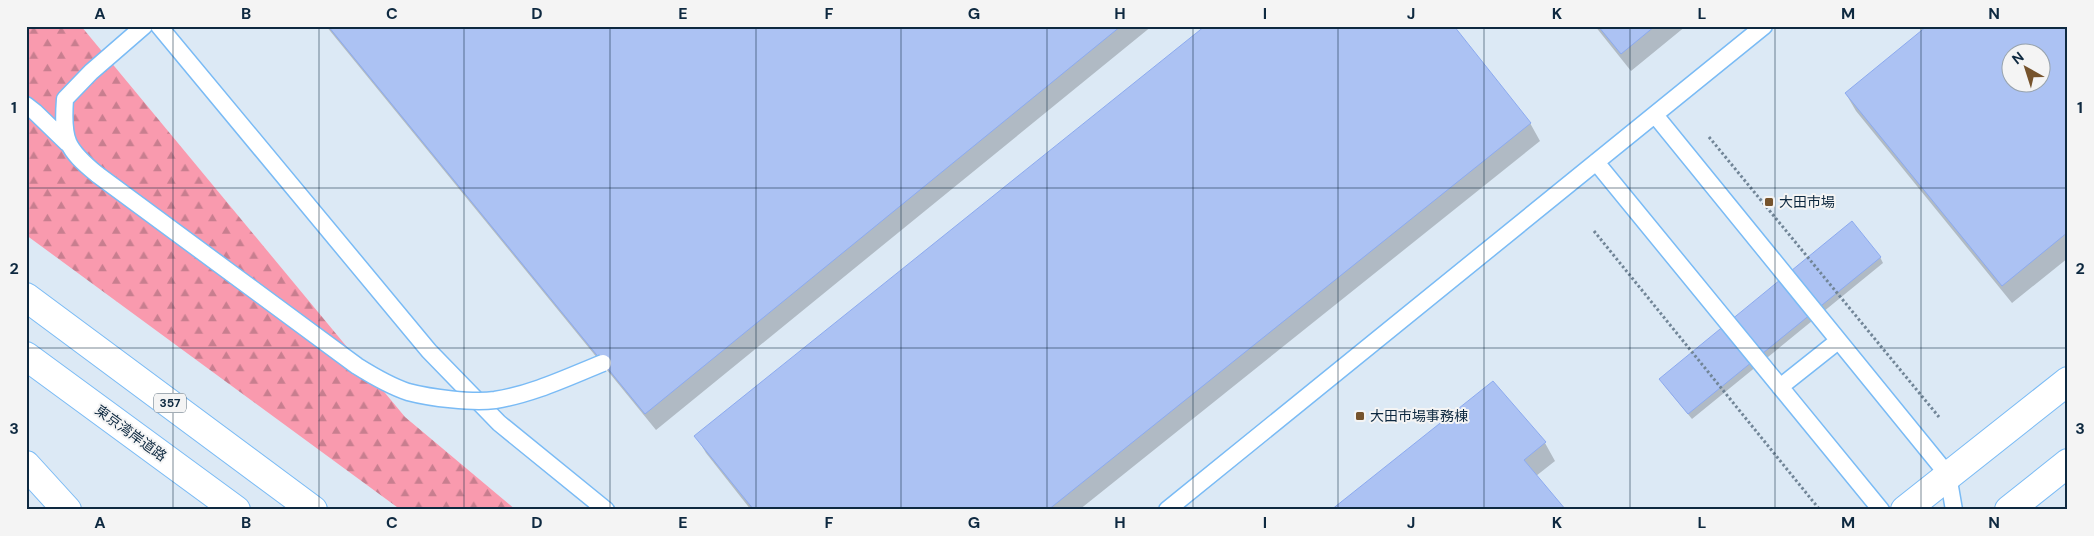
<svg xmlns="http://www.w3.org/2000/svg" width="2094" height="536" viewBox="0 0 2094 536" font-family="'DM Sans','Noto Sans JP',sans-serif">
	<defs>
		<pattern id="forest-firs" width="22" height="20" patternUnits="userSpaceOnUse" patternTransform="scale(1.25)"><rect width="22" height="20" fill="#f99aae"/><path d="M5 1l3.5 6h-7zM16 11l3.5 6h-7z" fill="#c87e8f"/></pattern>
	</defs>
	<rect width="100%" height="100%" fill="#dce9f5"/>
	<path fill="url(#forest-firs)" d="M30,26H81L405,417L516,510H401L26,235V29Z"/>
	<path fill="#0003" fill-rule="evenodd" d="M326,26H1152L656,430Z
		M1595,26H1686L1631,71Z
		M2068,26V258L2012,303L1856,111L1846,94ZM2012,52H2042V82H2012Z
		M1530,123L1540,141L1079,510H751L706,453L696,436Z
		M1880,257L1883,263L1692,419L1663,384Z
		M1493,383L1545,443L1555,461L1536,476L1333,510Z"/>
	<path fill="#acc2f3" stroke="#8caaef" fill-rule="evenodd" d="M328,26H1121L645,414Z
		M1205,26H1454L1531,123L1048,510H754L694,436Z
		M1598,26H1655L1621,54Z
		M1927,26H2068V232L2002,286L1845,93ZM2012,52H2042V82H2012Z
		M1852,221L1881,257L1688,414L1659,379Z
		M1493,381L1546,442L1524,460L1566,510H1331Z"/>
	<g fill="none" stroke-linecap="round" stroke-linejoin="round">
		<g stroke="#7abbf5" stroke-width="19">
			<path id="service" d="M159,26L429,351L499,423L606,510
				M26,105L35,112L67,143
				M1655,115L1948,475L1954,510
				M1596,162L1881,510
				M98,175C66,149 62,140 65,99L91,72L144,26
				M1780,387L1838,341
				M1167,510L1764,26"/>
		</g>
		<g stroke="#7abbf5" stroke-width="30">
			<path id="tertiary" d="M1905,510L2068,381
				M2009,510L2068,463"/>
		</g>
		<g stroke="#7abbf5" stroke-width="30">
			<path id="trunk" d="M26,297L313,510
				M26,356L236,510"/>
		</g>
		<g stroke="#7abbf5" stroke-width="30">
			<path id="motorway" d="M26,465L67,510"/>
		</g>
		<path stroke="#718597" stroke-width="3" stroke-dasharray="2.5 2.5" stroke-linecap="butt" d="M1709,137L1939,417
			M1594,231L1820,510"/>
		<use href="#service" stroke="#fff" stroke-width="16"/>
		<use href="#tertiary" stroke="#fff" stroke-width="28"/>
		<use href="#trunk" stroke="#fff" stroke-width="28"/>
		<use href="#motorway" stroke="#fff" stroke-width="28"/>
		<g stroke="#7abbf5" stroke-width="19" stroke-linecap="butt">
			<path id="service-bridge" d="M98,175L357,366C373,376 390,386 408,392C431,398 472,403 495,400C533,394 568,377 603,363"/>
		</g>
		<use href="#service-bridge" stroke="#fff" stroke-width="16"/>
	</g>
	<path fill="none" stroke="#0e2940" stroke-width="1" stroke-opacity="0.55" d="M173,26V510M319,26V510M464,26V510M610,26V510M756,26V510M901,26V510M1047,26V510M1193,26V510M1338,26V510M1484,26V510M1630,26V510M1775,26V510M1921,26V510M26,188H2068M26,348H2068"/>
	<g fill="#76532c" stroke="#f4f4f4" stroke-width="2">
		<rect x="1764" y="197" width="10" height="10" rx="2.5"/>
		<rect x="1355" y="411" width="10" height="10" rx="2.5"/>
	</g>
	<g text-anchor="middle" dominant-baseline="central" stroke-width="4" stroke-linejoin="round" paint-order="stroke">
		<rect fill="#f4f4f4" stroke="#536676" stroke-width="1" x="154" y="393.5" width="32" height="19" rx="4"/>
		<g font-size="12" font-weight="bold" fill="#0e2940">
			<text x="170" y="403">357</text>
		</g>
		<g font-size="14" fill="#0e2940" stroke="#f4f4f4" text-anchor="start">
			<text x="1779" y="202">大田市場</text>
			<text x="1370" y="416">大田市場事務棟</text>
		</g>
		<g font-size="14" fill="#0e2940" stroke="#f4f4f4">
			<text transform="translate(131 433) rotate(36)">東京湾岸道路</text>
		</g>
	</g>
	<rect width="2094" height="536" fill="none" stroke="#f4f4f4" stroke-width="55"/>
	<g transform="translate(2026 68) rotate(321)"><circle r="24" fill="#f4f4f4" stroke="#98a3ac"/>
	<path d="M0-4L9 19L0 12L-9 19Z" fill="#76532c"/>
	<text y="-8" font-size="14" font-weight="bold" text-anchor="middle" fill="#0e2940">N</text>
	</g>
	<rect x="28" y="28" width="2038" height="480" fill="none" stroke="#0e2940" stroke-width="2"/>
	<g font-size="16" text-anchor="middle" font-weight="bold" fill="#0e2940">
		<text x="100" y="19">A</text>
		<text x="246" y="19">B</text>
		<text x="392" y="19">C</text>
		<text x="537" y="19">D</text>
		<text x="683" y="19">E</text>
		<text x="829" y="19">F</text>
		<text x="974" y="19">G</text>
		<text x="1120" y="19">H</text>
		<text x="1265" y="19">I</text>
		<text x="1411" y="19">J</text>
		<text x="1557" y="19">K</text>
		<text x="1702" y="19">L</text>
		<text x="1848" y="19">M</text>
		<text x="1994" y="19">N</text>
		<text x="14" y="113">1</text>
		<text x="2080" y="113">1</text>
		<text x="14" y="274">2</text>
		<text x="2080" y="274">2</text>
		<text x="14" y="434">3</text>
		<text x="2080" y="434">3</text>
		<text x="100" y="528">A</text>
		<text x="246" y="528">B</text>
		<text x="392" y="528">C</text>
		<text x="537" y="528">D</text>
		<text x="683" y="528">E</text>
		<text x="829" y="528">F</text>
		<text x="974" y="528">G</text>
		<text x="1120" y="528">H</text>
		<text x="1265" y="528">I</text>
		<text x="1411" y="528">J</text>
		<text x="1557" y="528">K</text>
		<text x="1702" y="528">L</text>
		<text x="1848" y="528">M</text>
		<text x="1994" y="528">N</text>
	</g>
</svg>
